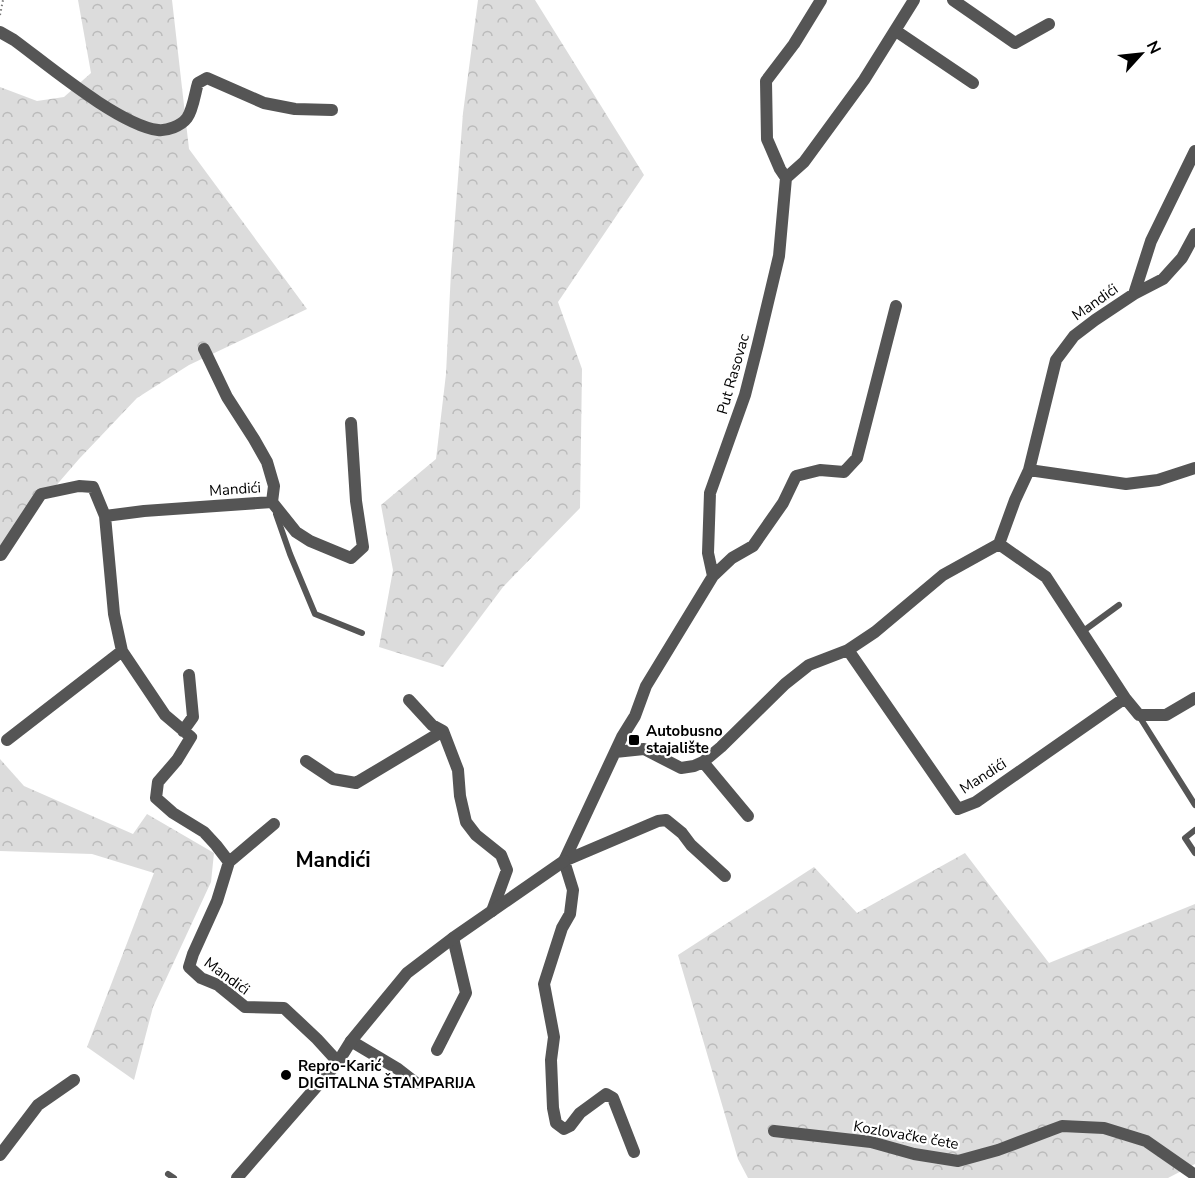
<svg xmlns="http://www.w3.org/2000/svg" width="1195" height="1178" viewBox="0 0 1195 1178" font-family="'Nunito Sans',sans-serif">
	<defs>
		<pattern id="forest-crowns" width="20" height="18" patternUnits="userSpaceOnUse" patternTransform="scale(1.5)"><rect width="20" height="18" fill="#dcdcdc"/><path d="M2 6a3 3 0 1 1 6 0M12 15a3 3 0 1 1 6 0" fill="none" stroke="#bbb"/></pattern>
	</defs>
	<rect width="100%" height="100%" fill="#fff"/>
	<path fill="url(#forest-crowns)" d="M78,0H172L189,149L307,309L189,365L137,398L79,459L41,503L0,557V87L37,101L64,97L91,73Z
		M478,0H535L644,175L558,302L582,369L580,508L503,587L443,667L379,647L393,570L381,505L436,459L446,374L451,271L463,113Z
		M0,759L24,786L133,834L147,814L214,853L211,882L153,1007L134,1080L87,1047L154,873L92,854L0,851Z
		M965,853L1049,963L1195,904V1164L1168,1178H748L738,1159L678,955L814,867L857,913Z"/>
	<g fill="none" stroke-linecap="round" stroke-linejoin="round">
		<path stroke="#777" stroke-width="2" stroke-dasharray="1.5 3" stroke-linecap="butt" d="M0,15L3,0"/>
		<path stroke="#555" stroke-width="6" d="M276,514L290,554L315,614L362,633
			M1082,632L1119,605
			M1139,716L1195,805
			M1195,830L1185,838L1195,853
			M168,1174L174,1178"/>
		<path stroke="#555" stroke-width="12" d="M953,0L1015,43L1049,24
			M896,31L973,83
			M0,32L14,40C48,65 119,125 158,130C167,131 181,126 187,118C193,110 195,93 198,83L207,78L264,103L295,109L332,110
			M786,178L780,169L767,139L766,81L794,44L821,0
			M1134,294L1151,241L1195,151
			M204,349L227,397L254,439L267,462L274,486L272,502
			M1029,470L1126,484L1158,480L1195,468
			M272,502L144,511L105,516L114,614L122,651L165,715L191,737L177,760L158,782L156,798L173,813L204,832L216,845L229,862L217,901L193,954L189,967L201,978L218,985L245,1007L284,1008L317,1039L338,1062
			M272,502L296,532L310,541L351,558L363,547L356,501L351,423
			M999,544L1046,577L1125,698L1139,715H1166L1195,698
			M1,555L41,494L79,486L93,487L105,516
			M713,576L732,558L753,546L783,503L796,476L820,470L844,472L857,458L896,306
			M848,650L958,809L976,802L1125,698
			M409,700L432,725L443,731L458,770L460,796L466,822L476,835L501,855L507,870L492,911
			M183,731L193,717L189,675
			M7,740L122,651
			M615,752L644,749L681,768L694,766L703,762L721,747L785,684L809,665L848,650L875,632L943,575L999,544L1015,500L1029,470L1056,360L1074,336L1095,320L1134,294L1163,279L1182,258L1195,234
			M306,761L333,779L356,783L443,731
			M703,762L748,816
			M564,861L658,821L666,820L682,833L691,845L725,876
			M229,862L274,824
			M351,1041L398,1069L416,1083
			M437,1050L466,993L453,938
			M774,1131L871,1142L914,1154L958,1161L998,1150L1062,1126L1104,1128L1146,1141L1195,1175
			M634,1152L613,1098L606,1094L580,1113L570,1126L564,1129L556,1123L553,1108L551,1060L554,1037L544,984L562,928L570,914L573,890L564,861L622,737L635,716L646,686L713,576L708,553L710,493L745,395L758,344L779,256L786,178L804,162L864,80L914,0
			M0,1155L38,1105L74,1080"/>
		<path stroke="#555" stroke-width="12" d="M237,1178L338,1062L351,1041L407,973L453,938L564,861"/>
	</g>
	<g fill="#000" stroke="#fff" stroke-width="2">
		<rect x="628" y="734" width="12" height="12" rx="3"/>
		<circle cx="286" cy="1075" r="6"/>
	</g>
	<g text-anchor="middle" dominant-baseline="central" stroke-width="4.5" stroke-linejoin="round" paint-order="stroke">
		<g font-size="15" fill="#000" stroke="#fff">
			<text transform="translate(1095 302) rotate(-35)">Mandići</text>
			<text transform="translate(733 374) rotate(-74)">Put Rasovac</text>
			<text transform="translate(235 489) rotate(-4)">Mandići</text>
			<text transform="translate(983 776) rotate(-33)">Mandići</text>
			<text transform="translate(227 976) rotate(36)">Mandići</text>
			<text transform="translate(906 1135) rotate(10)">Kozlovačke čete</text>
		</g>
		<g font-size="15" font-weight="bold" fill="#000" stroke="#fff" text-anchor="start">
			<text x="646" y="731">Autobusno<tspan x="646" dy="17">stajalište</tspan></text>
			<text x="298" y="1066">Repro-Karić<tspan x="298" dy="17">DIGITALNA ŠTAMPARIJA</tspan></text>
		</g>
		<g font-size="21" font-weight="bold" fill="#000" stroke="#fff">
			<text x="333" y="860">Mandići</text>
		</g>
	</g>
	<g transform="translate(1141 54) rotate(63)" stroke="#ffffff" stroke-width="4.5" paint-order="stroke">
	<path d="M0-4.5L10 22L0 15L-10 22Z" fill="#000000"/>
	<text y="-9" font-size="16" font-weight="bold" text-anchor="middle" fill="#000000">N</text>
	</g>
</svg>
